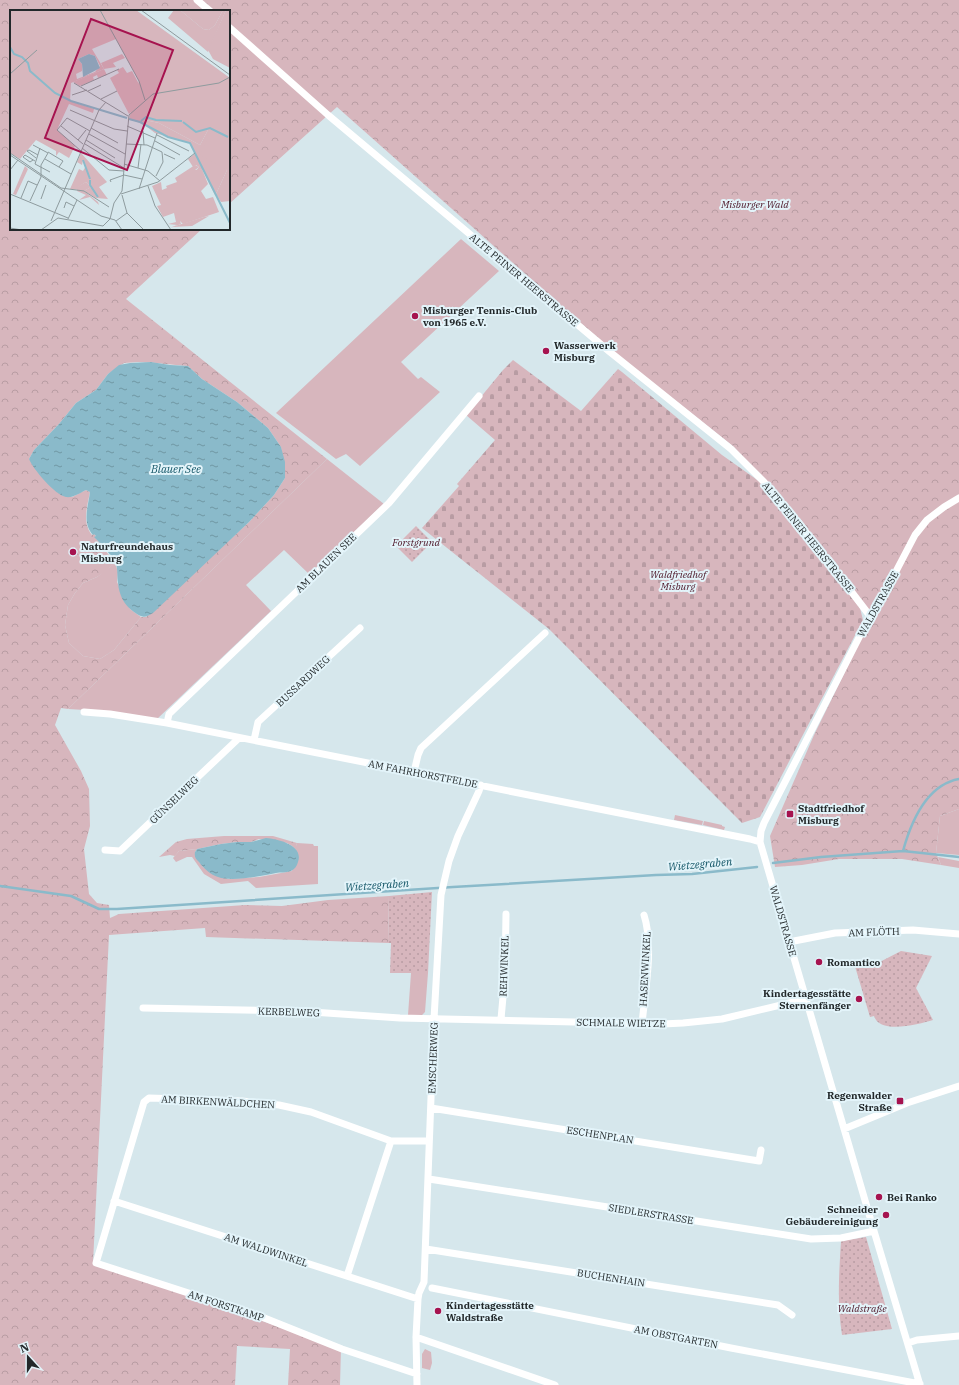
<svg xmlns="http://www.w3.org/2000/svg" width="959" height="1385" viewBox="0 0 959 1385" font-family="'IBM Plex Serif',serif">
	<defs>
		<pattern id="forest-crowns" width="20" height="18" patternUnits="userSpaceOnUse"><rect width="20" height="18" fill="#d7b6bd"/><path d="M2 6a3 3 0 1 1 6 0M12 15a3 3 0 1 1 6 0" fill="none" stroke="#b89ca3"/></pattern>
		<pattern id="cemetery-stones" width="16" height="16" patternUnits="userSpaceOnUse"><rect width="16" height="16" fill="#d7b6bd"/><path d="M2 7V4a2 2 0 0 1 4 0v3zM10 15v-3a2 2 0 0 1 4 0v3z" fill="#b89ca3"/></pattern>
		<pattern id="park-dots" width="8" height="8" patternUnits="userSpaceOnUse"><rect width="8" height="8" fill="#d7b6bd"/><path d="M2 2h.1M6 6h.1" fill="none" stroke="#b89ca3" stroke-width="1.8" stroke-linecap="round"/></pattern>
		<pattern id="water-ripples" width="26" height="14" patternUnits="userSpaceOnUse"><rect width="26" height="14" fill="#8abaca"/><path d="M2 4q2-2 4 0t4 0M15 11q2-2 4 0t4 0" fill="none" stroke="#7097a4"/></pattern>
	</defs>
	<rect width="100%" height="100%" fill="#d6e7ec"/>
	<path fill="#d7b6bd" d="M461,239L499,271L401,362L418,379L421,377L440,392L360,466L346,454L336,459L276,413Z
		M327,459L384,504L309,574L284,550L246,585L271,611L157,719L102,711L68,709Z
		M115,563L118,572L117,582L130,609L141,617L114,650L100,659L83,656L69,643L65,625L68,605L75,593L83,583L97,577Z
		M959,809V855L936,853L940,816Z
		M675,815L703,821L702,825L674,820Z
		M704,821L722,825V826L725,827L724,830L703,825Z
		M297,843L313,844L314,846H318V884L256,888L248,881L221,884L204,874L192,857H187L176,862L173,858L179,851L197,849L195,852V856L203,867L227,879L259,877L292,871L296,850L292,846H296Z
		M938,857L959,861V868L941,865Z
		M411,973H428L425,1012L422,1015H408Z
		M425,1349L431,1352L432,1363L430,1370L422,1368V1354Z"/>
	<path fill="url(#forest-crowns)" fill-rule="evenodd" d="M0,0H959V809L940,816L936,853L941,865L902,859H839L802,865L775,867L770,836L814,735L873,615L734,447L610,349L337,107L229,204V11H11V229H202L126,299L327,459L68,709L61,708L55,725L81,771L89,789L90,826L84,849L89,894L97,903L109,905L110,918L119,914L245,905L282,906L328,900L389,896L388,943L206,937L205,928L109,935L93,1263L341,1348L340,1385H288L290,1349L237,1346L235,1385H0ZM138,362C155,362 172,365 188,366L202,379L237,402L268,428L281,447L285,478L274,495L249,522L146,617H141L114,650L100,659L83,656L69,643L65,625L68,605L75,593L83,583L97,577L108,570L109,568L115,563L95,537L96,536L94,534L92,535C82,523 87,507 90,492L86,490L72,497L29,459L34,450L59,424L76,403L96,390L108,374L124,363Z
		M224,836H273L297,843L296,847L292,846L287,843L259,839L251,842H237L221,844L197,849L179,851L175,856L170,855L159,857L176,842L187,839Z"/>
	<path fill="url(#cemetery-stones)" d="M513,360L581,411L618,369L622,372L722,455L763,484L860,608L863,620L760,817L742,823L549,629L422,528L459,486L457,484L495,440L466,415L503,370Z"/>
	<path fill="url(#park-dots)" d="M416,526L432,542L412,562L396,546Z
		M432,892L428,973H390L391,943H388L389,896Z
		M901,951L932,956L916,988L933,1020C919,1024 880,1035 874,1016L870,1017L854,963L872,966Z
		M866,1237L892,1329L842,1335C837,1304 839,1273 841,1241Z"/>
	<path fill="url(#water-ripples)" d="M151,362L170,365L188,366L202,379L237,402L268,428L281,447L285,462V478L274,495L249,522L153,613C145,618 142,618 134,612C124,605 119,595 118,583C117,576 118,571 116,564C111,554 102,545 94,537L96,536L94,534L93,535C82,523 88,507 90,492L86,490C80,493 73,498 66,497C55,495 33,469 29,459L34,450L59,424L76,403L96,390L108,374L119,365L130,363Z
		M266,838C278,839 304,845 298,862C297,866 295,869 291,871C286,873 280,872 276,873C261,876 232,882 218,877C211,875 203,868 199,862C196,859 194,857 195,852L197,849L221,844L237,842H251Z"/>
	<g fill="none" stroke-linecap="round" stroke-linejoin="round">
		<path stroke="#8abaca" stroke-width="2.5" d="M903,851C911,822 926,785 959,779
			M773,863L821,857L903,851L959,857
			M0,886L71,896L99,909H117L453,887L656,875L692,874L757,867"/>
		<path stroke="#fff" stroke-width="7" d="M197,0L210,11
			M229,27L328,115L610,352L731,449L764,482L798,522L870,616
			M84,712L110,714L167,723L750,839L760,842
			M167,723L169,714L389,503L479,396
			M254,740L258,722L360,628
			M414,772L418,755L421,748L545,633
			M105,850L120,851L239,738
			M789,942L835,933L913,930L959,934
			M143,1008L297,1011L400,1018L663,1024L683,1023L722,1019L806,999
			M501,1019L505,975L506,914
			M642,1024C645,991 654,946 644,915
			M431,1108L759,1161L761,1150
			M844,1129L907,1103L959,1086
			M429,1179L811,1239L841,1238L874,1231
			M114,1201L418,1299
			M426,1249L778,1305L792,1315
			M347,1276L391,1141
			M432,1288L731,1348L920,1384
			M416,1337L555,1385
			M908,1343L917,1340L959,1336
			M417,1374L342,1349L262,1317L96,1263L144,1102L149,1098L242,1101L279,1105L311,1112L391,1141H429
			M417,1385L416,1337L418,1299L419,1293L424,1282L434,1019L441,895L449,861L458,836L479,791L481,785
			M920,1385L874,1231L760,842L761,831L764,823L870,616L881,600L915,535L927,520L944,507L959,498"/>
	</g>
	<g fill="#a6134f" stroke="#e3f4fa" stroke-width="1.5">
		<circle cx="415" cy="316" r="4"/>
		<circle cx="546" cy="351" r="4"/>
		<circle cx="73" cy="552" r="4"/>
		<rect x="786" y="810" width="8" height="8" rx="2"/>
		<circle cx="819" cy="962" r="4"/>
		<circle cx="859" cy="999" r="4"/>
		<rect x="896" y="1097" width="8" height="8" rx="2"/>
		<circle cx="879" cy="1197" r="4"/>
		<circle cx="886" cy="1215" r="4"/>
		<circle cx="438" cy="1311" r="4"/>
	</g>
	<g text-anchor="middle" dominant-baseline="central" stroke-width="4" stroke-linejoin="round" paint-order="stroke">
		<g font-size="10" font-style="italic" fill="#4d1527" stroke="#e3f4fa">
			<text x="755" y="204">Misburger Wald</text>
			<text x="416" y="542">Forstgrund</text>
			<text x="678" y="574">Waldfriedhof<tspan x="678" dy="12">Misburg</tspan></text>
			<text x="862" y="1308">Waldstraße</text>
		</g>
		<g font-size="10" fill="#22282a" stroke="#e3f4fa">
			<text transform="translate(524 280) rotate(40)">ALTE PEINER HEERSTRASSE</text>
			<text transform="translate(808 537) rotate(51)">ALTE PEINER HEERSTRASSE</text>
			<text transform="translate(326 563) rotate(-44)">AM BLAUEN SEE</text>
			<text transform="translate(878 604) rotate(-61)">WALDSTRASSE</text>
			<text transform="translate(303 681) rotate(-43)">BUSSARDWEG</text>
			<text transform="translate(423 774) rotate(11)">AM FAHRHORSTFELDE</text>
			<text transform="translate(174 800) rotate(-44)">GÜNSELWEG</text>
			<text transform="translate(783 921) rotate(74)">WALDSTRASSE</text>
			<text transform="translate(874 932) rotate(-2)">AM FLÖTH</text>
			<text transform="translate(504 966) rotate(-88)">REHWINKEL</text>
			<text transform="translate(645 969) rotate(-87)">HASENWINKEL</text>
			<text transform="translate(289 1012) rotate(2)">KERBELWEG</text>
			<text transform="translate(621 1023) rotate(1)">SCHMALE WIETZE</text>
			<text transform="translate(433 1058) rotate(-88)">EMSCHERWEG</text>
			<text transform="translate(218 1102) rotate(3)">AM BIRKENWÄLDCHEN</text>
			<text transform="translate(600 1135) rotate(9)">ESCHENPLAN</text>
			<text transform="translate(651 1214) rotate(9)">SIEDLERSTRASSE</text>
			<text transform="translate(266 1250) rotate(18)">AM WALDWINKEL</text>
			<text transform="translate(611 1278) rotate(9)">BUCHENHAIN</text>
			<text transform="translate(226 1306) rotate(18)">AM FORSTKAMP</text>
			<text transform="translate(676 1337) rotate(11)">AM OBSTGARTEN</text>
		</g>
		<g font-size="10" font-weight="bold" fill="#22282a" stroke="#e3f4fa" text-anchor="start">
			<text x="423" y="310">Misburger Tennis-Club<tspan x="423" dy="12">von 1965 e.V.</tspan></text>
			<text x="554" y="345">Wasserwerk<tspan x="554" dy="12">Misburg</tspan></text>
			<text x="81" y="546">Naturfreundehaus<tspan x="81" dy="12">Misburg</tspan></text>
			<text x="798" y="808">Stadtfriedhof<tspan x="798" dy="12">Misburg</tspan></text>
			<text x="827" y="962">Romantico</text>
			<text x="851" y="993" text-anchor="end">Kindertagesstätte<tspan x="851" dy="12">Sternenfänger</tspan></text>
			<text x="892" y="1095" text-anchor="end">Regenwalder<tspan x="892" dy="12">Straße</tspan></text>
			<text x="887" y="1197">Bei Ranko</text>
			<text x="878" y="1209" text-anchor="end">Schneider<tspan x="878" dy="12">Gebäudereinigung</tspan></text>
			<text x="446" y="1305">Kindertagesstätte<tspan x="446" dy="12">Waldstraße</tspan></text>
		</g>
		<g font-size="11" font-style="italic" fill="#145667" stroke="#e3f4fa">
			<text x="176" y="469">Blauer See</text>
			<text transform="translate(700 864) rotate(-5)">Wietzegraben</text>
			<text transform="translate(377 885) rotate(-4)">Wietzegraben</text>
		</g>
	</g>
	<g transform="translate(10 10)">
		<rect width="220" height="220" fill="#d6e7ec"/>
		<path d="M170,0H213L205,15L199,20L193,19ZM112,44L115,48L103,53L106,57L94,59L97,65L88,68L87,65L83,67L84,70L70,76L63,72L94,59L91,53ZM135,110L149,113L190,135L198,120H203L217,160L206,184L180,133L145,123L133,114ZM185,155L189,157L185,160L192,159L198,174L191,181L196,189L203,187L209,202L173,214L170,211L171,214L160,218L167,215L158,214L166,212L164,203L153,207L147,196L151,195L142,176L151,172L152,180L157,178L156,176L167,172L165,168ZM76,172L81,177L74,181L88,192L89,195L80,187L69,190L76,185L67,181V177Z" fill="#d7b6bd"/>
		<path d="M0,0H126L220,68V191L211,192L206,184L217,160L190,145L202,120H198L190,135L149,113L135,110L133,114L119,109L129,71L106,29L82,39L94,59L61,73L60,91L84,99L83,103L59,94L47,120L65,136L59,148L49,142L46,146V141L26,130L10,149L0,143ZM79,44L85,46L90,56L85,62L67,69L66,64L72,61V54L68,49ZM164,0H170L193,19L199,20L205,15L213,0H216L198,42L158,8ZM71,143L97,172L89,177L98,189L86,188L74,181L81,177L76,172L68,177L70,180L60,179L69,159L73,161L76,156L73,150L72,155L67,152ZM186,143L206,184L205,185L192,159L186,161L189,157L186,155L183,157L178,149ZM15,156L18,159L6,185L3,184ZM199,206L182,216L162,217L194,207Z" fill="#d7b6bd" fill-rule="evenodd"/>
		<path d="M113,57L117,63L122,61L130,76L134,90L119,104L100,68L109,63L107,60Z" fill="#d7b6bd"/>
		<path d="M216,0H220V58L203,49L198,40Z" fill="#d7b6bd"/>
		<path d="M79,44L85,46L90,58L73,67L72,54L68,49Z" fill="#8abaca"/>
		<path fill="none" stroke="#8abaca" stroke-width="2" d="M0,37L4,44L12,47L18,53L20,61L45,83L61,91L117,108M119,109L130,112L158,127L180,133L220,213M131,111L136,107L146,110L172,111M173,112L186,122L200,118L218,127M73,150L80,169M80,170V175L88,187"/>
		<path fill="none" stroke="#8e9b9e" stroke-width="1" d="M90,0L129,71L135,90M131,0L220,65M0,64L27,40M64,73L118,106M71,76L109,59M78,81L91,75M62,85L77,80M91,89L107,81M60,100L104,119L117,121M51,116L73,134M117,116L145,128M81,118L108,133M133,121L134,135M79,124L115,144M147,125L179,141M68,130L76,120M76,130L105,148M145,131L170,145M75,134L114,158M116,134L137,135L152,142L153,152L146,166M30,138L25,154L40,162M72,138L99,160L114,161M71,141L47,120L57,108L80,121M38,142L53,151L49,157M0,143L51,178L74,181L99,197M154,144L165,149M0,145L91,206L105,210L112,220M26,148L17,141L19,140L28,145M35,149L61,164M23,150L20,152L13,147L15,145L25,151M114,154L138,161L150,171M128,158L131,134M0,160L8,150M101,172L100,170L114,165L132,169M138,176L145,196L161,220M129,179L147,123M0,184L58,208M111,184L148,172L185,143M112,185L117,203L134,220M11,188L18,171L27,175M31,189L36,175M20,191L31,167V155L38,143L23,135M54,198L56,192L64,196M58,209L67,190M100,209L104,193L112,181L119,105L143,84L209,73L220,67M41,211L89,100L96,92M106,211L117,203M0,218L12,220M31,220L48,208L93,216L100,209"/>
		<path fill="#a6134f" fill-opacity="0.15" stroke="#a6134f" stroke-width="2" d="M81,9L163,40L117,160L35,128Z"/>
		<rect width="220" height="220" fill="none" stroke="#22282a" stroke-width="2"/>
	</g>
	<g transform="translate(28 1357) rotate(339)" stroke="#e3f4fa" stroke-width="3" paint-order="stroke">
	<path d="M0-3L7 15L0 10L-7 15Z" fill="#22282a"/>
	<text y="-6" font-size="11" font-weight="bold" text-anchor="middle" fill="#22282a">N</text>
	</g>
</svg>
